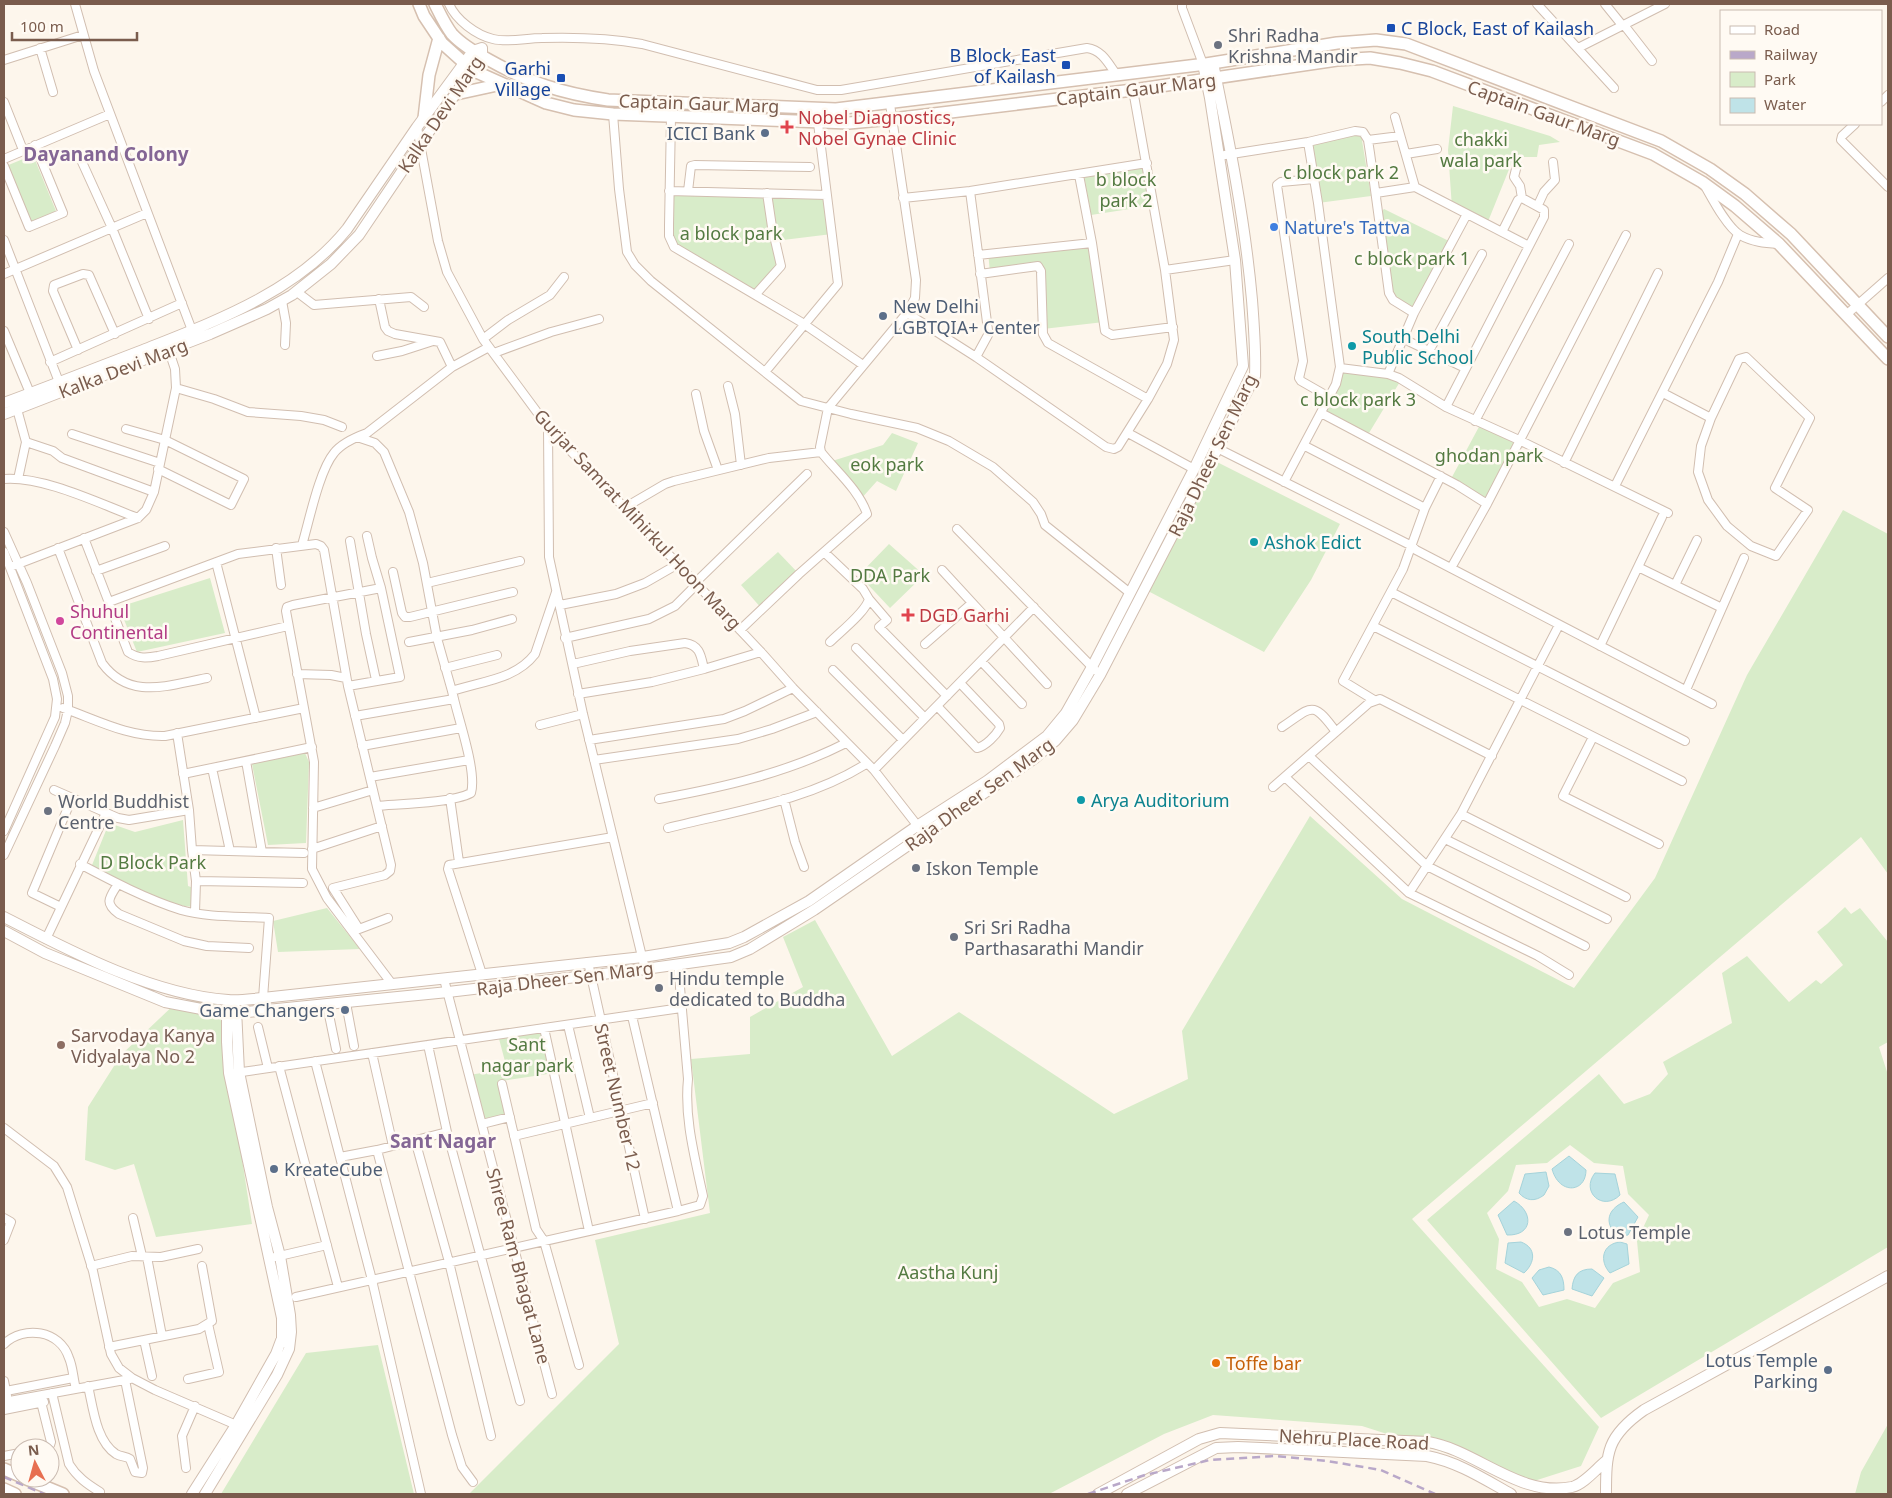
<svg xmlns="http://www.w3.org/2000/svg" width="1892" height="1498" viewBox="0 0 1892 1498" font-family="'Noto Sans',sans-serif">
	<rect width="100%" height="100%" fill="#fdf6ec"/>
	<path fill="#d8ecc9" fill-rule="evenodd" d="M1453,106L1550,136L1560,142L1539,145L1537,157H1514L1487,224L1452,208L1448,150Z
		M1361,134L1371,196L1318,203L1313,145Z
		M33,155L56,211L30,222L6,166Z
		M1144,167L1149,206L1091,215L1084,175Z
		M669,191L827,195L832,234L775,241L781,266L756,294L674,247L669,236Z
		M1384,209L1455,244L1415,319L1389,302L1386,292L1377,216Z
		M1090,240L1104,322L1043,329L1037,267L990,273L988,251Z
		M1340,371L1388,374L1401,380L1369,433L1321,413Z
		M1481,423L1520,442L1488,502L1452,477Z
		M892,433L918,443L896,491L877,481L860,500L829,462L883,445Z
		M1215,461L1340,524L1311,580L1264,652L1148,591Z
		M1843,510L1888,534V874L1861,837L1412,1219L1599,1427L1581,1466L1534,1481L1362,1426L1213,1415L1164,1434L1049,1494H469L619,1344L595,1240L710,1213L691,1059L750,1054V1017L803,987L783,937L815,920L892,1056L959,1012L1114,1114L1188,1079L1182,1031L1310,816L1402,899L1574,988L1655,878L1747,675Z
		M889,544L924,575L890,608L859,575Z
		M778,552L799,574L762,609L741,585Z
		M210,578L225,633L137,652L119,607Z
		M305,753L309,762L306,843L268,845L252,764Z
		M183,820L188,886L197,889L199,907C161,907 124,885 90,870L109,823L135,832Z
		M1845,907L1851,914L1860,908L1888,942V1042L1879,1047L1888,1075V1247L1601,1418L1427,1220L1599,1074L1624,1104L1650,1094L1668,1074L1663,1062L1732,1023L1722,973L1747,956L1789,1002L1816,980L1821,984L1843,965L1817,932L1827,924ZM1570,1145L1594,1163L1623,1166L1628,1194L1649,1215L1637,1241L1640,1272L1613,1283L1595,1308L1567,1299L1539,1307L1522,1282L1496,1269L1499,1239L1487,1213L1508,1191L1516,1165L1547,1163Z
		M327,908L360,949L278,952L273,921Z
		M178,1001L218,1002L252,1224L156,1237L134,1164L115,1170L85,1160L88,1107L121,1055Z
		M544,1028L554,1073L501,1081L507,1117L482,1124L469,1075L507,1069L498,1035Z
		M378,1345L414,1494H221L306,1353Z
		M1888,1424V1494H1855L1861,1472Z"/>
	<path fill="#bfe3e8" stroke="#a5d3da" d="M1569,1156L1586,1170C1586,1193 1559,1195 1552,1169Z
		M1546,1172L1549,1186L1544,1195C1535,1202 1526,1201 1519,1193L1525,1174Z
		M1595,1173L1615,1174L1620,1195C1603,1212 1580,1192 1595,1173Z
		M1514,1201C1534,1212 1533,1236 1507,1235L1498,1215Z
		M1624,1202L1638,1217L1628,1235L1622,1236L1614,1232C1604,1220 1610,1208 1624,1202Z
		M1521,1242C1537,1248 1535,1263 1524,1273L1505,1263L1508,1243Z
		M1620,1242L1627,1244L1629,1264L1610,1273C1599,1261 1602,1244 1620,1242Z
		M1549,1267C1561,1270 1564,1278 1564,1290L1543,1295L1532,1278L1539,1270Z
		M1592,1269L1604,1278L1592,1296L1572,1289C1573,1276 1578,1269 1592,1269Z"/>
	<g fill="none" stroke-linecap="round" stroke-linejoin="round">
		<g stroke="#d1beb0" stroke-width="10">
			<path id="minor" d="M75,4L94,71L193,333
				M449,4C456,20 476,35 493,39C509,43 526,38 542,38C576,37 609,38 642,44L817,90H841L1087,48C1102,50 1108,63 1116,74
				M1182,4V8L1203,64
				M1537,4L1614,88
				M1605,4L1622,25
				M1624,25L1652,61
				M40,48L53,92
				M1578,48L1665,4
				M4,60L83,35
				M4,102L23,150
				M1881,102L1888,95
				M613,114L619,189L627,252L635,265L651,281L801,401L851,414L917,428L949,441L993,467L1033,502L1041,514L1045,525L1130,593
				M671,117L669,225V236L674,247L801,322L863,365
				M1395,117L1415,187
				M1855,124L1842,136L1841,140L1888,187
				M417,127L438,241L447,272L483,339L548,427L761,652L793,688L874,770L924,834
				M1368,140L1400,136
				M1406,154L1437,149
				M1219,156L1308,142L1355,131L1363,132L1368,140L1370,153L1389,293L1393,300L1414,313
				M4,159L110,114
				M82,162L112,228L149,319
				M1517,165L1514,177L1520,186L1522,198
				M4,166L29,227L63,213L35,145
				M1079,175L1092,243L1105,331L1112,335L1173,327
				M1314,179L1281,182L1277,185L1303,361L1299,378L1301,381L1329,397
				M1705,186C1713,200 1727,227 1740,235C1752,242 1765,243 1779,244
				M669,191L827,195
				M688,191L691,166L695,165L810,167
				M970,191L988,330V335L976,357
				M1376,193L1415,187L1529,246
				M903,198L970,191L1147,163
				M1538,205L1544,192L1555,180L1553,162
				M4,240L59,382
				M978,255L1092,243
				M1165,270L1235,260
				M4,274L147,213
				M980,274L1038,266L1041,271L1043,334L1048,343L1148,399
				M297,292L314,305L411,297L424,307
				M756,294L781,266L772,227L767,193
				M379,299L385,327L388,331L395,334L440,342L452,367
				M282,301L286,323L285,345
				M907,313L976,357L1106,447L1114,449L1118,447L1148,399L1167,364L1174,340L1165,270L1133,90
				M1846,315L1888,278
				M4,331L30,393
				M483,339L508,320L550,295L564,277
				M1410,342L1465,368
				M78,350L53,291L54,285L83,274L89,275L115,334
				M1429,351L1482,254
				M494,353L551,332L599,319
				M377,356L402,351L433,341
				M1746,357L1810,418L1775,488L1808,510L1776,556L1751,546L1727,526L1708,500L1698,472L1701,446L1711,418L1739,359Z
				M50,362L182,303
				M1340,368L1388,374L1399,378L1446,407L1519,440L1668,513
				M765,372L838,284L818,123
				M1388,374L1414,313L1467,214
				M728,386L735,414L741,465
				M176,388L214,399L248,412L301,416L324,420L342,427
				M1663,393L1711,418
				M696,394L704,431L718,470
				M1446,407L1544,217V210L1522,198L1518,200L1502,232
				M17,409L26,442L18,479
				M1321,413L1457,485L1487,504
				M1475,421L1569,244
				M548,427L549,557L583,714L645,969
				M126,429L165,440L244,479L231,505L158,469
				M1128,433L1194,469
				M72,434L160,463
				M357,437L375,443L384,452L409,512L423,563L437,638L452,691
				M26,442L53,451L62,458L154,492
				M1213,446L1412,546L1416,550L1712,704
				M1305,446L1425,508
				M1564,463L1658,273
				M4,479C44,476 100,504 138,518
				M1284,482L1336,384L1340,367L1318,203L1308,142
				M1615,486L1718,282L1738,234
				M624,508L665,484L674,481L769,458L821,452
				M957,529L1095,670
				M4,532L27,583L62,673L68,696V710L65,723L55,746L4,855
				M84,538L128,652C138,659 147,658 158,656L288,626
				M350,541L366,634L376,680
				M302,545C309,522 319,471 334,453C341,444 356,437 367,433L452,367L489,347
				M58,548L102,663C130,701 168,685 207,678
				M276,548L281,585
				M4,552L53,679L57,699L55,717L4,831
				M824,552L863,589L869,599C866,612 840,632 830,642
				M216,562L256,718
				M10,567L138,518L146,510L154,492L176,388L175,369L169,351
				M1638,567L1722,608
				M1451,568L1487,504L1626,235
				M942,570L1047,684
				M96,571L165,546
				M393,572L402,613L405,617H410L513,592
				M427,583L520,561
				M1675,585L1697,540
				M381,588L293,605L287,607L286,611L314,762L312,869L327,898L392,984
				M1391,592L1685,741
				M869,599L887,620L879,627L947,696
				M109,602L238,554L316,544L321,546L324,550L348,686L391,865L390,871L385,875L333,888L359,929L388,918
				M560,605L616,594L645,583L678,564
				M1373,626L1682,781
				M740,630L799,574L867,514C859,490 836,471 821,452L820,447L828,408L907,313L915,298L916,280L890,104
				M565,638L649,619L675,606L696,585L695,583L807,474
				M409,642L472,630L512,619
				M925,644L972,603
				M1600,646L1662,517
				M856,648L925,718
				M981,661L1022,704
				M573,664L630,651L685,643C700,645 701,656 704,669
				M445,668L497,655
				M833,670L903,740
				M297,674L331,675L346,678
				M348,686L400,677L381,588L372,558L367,536
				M1686,690L1744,558
				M578,694L652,682L704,669L761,652
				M1374,700L1343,681L1403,569L1425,508L1441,476
				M937,706L977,748C986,746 996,735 1000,728L999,724L960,683
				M63,708C97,720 128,737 165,736L304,708
				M355,716L454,699L452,691C481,681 515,680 535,654L556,592
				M540,725L583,714
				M1282,727C1312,707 1312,699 1336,732
				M177,733L189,810L192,850L304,853
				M1593,737L1563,796L1659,844
				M589,740L724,719L745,711L793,688
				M362,746L461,728
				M1309,756L1427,866L1585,946
				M594,760L738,739L772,729L817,712
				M246,761L262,852
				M212,768L230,851
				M874,770L1034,607
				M183,774L312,747
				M370,777L469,760
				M1285,777L1409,893L1538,956L1569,975
				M1273,787L1369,703L1380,699L1492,756
				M54,790L118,818L129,820L189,810
				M450,798L459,862
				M659,799C724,787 787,773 846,743
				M784,799L795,842L804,867
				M377,806C400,804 452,803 471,793C477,772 459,721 454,699
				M313,808L373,790
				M1461,814L1626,897
				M668,828C735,811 807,801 866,764
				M1445,839L1607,919
				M312,849L382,826
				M192,850L196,881L303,883
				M80,864C112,881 146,899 181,910C209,918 241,916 269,918L263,998
				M118,884C109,898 104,903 119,914L184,941L207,946L249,948
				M1409,893L1461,814L1559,625
				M61,907L32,893L72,798
				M195,912L196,881
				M46,939L106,813
				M588,962L645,1219
				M482,974L448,869L449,865L613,837
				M444,979L552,1394
				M346,1003L354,1046
				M327,1005L336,1049
				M632,1016L678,1211
				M568,1025L590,1118
				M258,1027L268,1068
				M544,1028L589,1231
				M428,1045L447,1132L520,1401
				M372,1053L393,1146
				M315,1061L372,1280L421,1494
				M279,1066L338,1287
				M235,1073L681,1008
				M502,1084L536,1229L544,1241L579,1365
				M482,1124L510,1117
				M4,1128L54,1166L67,1187L93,1271L111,1354L119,1368L132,1378L155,1390L241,1427
				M514,1136L653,1103
				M415,1140L449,1262L491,1436
				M377,1150L452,1435L462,1467L473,1482
				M340,1157L377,1150L447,1132
				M308,1174L343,1167
				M4,1218L11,1222L4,1240
				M133,1218L142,1256
				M147,1257L162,1336
				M275,1257L327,1245
				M91,1266L132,1256L161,1257L198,1249
				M296,1297L678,1211L700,1205L703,1196C695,1158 684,1118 688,1079L678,964
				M144,1340L152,1376
				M4,1344C24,1325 60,1330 69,1358C73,1367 73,1378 76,1389
				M109,1347L199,1329L212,1321L202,1266
				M188,1379L219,1372L208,1324
				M4,1381L7,1396
				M88,1386C93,1407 96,1441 116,1454C121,1457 126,1456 130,1459L135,1472L142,1473L143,1468L125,1380
				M6,1391L73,1378
				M52,1393L69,1464C77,1477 87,1484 100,1492
				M4,1402L130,1379
				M41,1402L51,1442L50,1445L42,1448
				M4,1410L44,1402
				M4,1456L20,1453
				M186,1468L182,1436L195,1406"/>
		</g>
		<g stroke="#d1beb0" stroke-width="12">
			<path id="tertiary" d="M4,403C50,386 96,368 143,350C216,321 296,292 347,229L417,127L473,51L482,48V56L421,143L359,235L331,264L292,295L267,309L210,334L4,414
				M4,917C70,951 153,995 228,1000C240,1001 251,999 263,998L643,957L729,943L744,937L809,901L917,826L987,781L1047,736L1066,713L1092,667L1194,469L1243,366L1235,260L1210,98L1203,64
				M4,931L45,953L165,1002L227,1014L448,992L645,969L731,957L750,949L814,910L1035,758L1055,741L1073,720L1100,675L1255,376C1256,351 1254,326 1252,300C1245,220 1229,141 1213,63
				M192,1494L236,1425L276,1354L282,1338V1318L229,1073L227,1042V1008
				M205,1494L277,1375L289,1349L291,1332L290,1315L280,1256L267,1207L239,1072L236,1009
				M1098,1494L1199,1439L1220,1433L1428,1442C1476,1450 1520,1498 1572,1487C1584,1484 1596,1469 1606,1461
				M1127,1494L1216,1448L1238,1447L1427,1456C1458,1462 1484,1479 1511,1494
				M1606,1494C1606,1452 1607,1436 1644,1410L1888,1276"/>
		</g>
		<g stroke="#d6c0b0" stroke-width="14">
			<path id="secondary" d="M419,4L424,16L442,43L472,70L546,103L574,110L613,114L849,123L892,119L1133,90L1337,60L1370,58L1400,63L1432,71L1653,154L1702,182L1735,206L1779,244L1888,359
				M435,4C440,14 445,25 452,34C462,45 476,53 489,60C530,83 561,93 608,100L836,109L1206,64L1337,43L1376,40L1406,44L1661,141L1710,169L1745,194L1791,234L1888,337
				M456,94L502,84
				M424,118L429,75L439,38
				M4,1469L20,1476
				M24,1478L63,1494
				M4,1489L15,1494"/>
		</g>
		<use href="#minor" stroke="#fff" stroke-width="8"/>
		<use href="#tertiary" stroke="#fff" stroke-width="10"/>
		<use href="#secondary" stroke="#fff" stroke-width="11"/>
		<path stroke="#b9a8c9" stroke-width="2.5" stroke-dasharray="8 5" stroke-linecap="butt" d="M4,1477L44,1494
			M1088,1494L1145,1475L1210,1460L1275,1456L1327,1461L1381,1470L1435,1494"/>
	</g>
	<g fill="#1a4fb4" stroke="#fffaf3" stroke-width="2">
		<rect x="1386" y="23" width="10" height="10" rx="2.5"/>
		<rect x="1061" y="60" width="10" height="10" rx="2.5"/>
		<rect x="556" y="73" width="10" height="10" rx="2.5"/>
	</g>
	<g fill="#6b7280" stroke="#fffaf3" stroke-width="2">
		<circle cx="1218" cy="45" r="5"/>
		<circle cx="48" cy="811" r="5"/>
		<circle cx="916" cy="868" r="5"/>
		<circle cx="954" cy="937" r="5"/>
		<circle cx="659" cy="988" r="5"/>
		<circle cx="1568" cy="1232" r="5"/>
	</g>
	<g fill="#e0444e" stroke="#fffaf3" stroke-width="2">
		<path d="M784.5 119.5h5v5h5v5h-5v5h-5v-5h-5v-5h5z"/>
		<path d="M905.5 607.5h5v5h5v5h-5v5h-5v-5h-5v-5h5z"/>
	</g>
	<g fill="#5c6f8a" stroke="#fffaf3" stroke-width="2">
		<circle cx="765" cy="133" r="5"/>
		<circle cx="883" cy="316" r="5"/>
		<circle cx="345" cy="1010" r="5"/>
		<circle cx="274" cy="1169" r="5"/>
		<circle cx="1828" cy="1370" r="5"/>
	</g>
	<circle fill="#3f7fe0" stroke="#fffaf3" stroke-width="2" cx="1274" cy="227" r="5"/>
	<g fill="#0f9aa8" stroke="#fffaf3" stroke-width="2">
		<circle cx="1352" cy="346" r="5"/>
		<circle cx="1254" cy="542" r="5"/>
		<circle cx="1081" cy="800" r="5"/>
	</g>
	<circle fill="#d1479c" stroke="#fffaf3" stroke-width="2" cx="60" cy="621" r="5"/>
	<circle fill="#8d6e63" stroke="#fffaf3" stroke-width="2" cx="61" cy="1045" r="5"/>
	<circle fill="#e8710a" stroke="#fffaf3" stroke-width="2" cx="1216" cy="1363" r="5"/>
	<g text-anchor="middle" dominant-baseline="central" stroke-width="5" stroke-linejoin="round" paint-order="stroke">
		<g font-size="18" fill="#164399" stroke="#fffaf3" text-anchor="end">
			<text x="1401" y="28" text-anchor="start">C Block, East of Kailash</text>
			<text x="1056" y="55">B Block, East<tspan x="1056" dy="21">of Kailash</tspan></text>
			<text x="551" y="68">Garhi<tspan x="551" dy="21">Village</tspan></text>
		</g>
		<g font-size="18" fill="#5b616d" stroke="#fffaf3" text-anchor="start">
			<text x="1228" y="35">Shri Radha<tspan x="1228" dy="21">Krishna Mandir</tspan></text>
			<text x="58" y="801">World Buddhist<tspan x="58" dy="21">Centre</tspan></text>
			<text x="926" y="868">Iskon Temple</text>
			<text x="964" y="927">Sri Sri Radha<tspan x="964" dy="21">Parthasarathi Mandir</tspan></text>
			<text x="669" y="978">Hindu temple<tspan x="669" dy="21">dedicated to Buddha</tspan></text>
			<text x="1578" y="1232">Lotus Temple</text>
		</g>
		<g font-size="18" fill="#7a5c4d" stroke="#fffaf3">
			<text transform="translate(1136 89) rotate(-7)">Captain Gaur Marg</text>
			<text transform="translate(699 103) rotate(2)">Captain Gaur Marg</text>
			<text transform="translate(1544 113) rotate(20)">Captain Gaur Marg</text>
			<text transform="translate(440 114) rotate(-56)">Kalka Devi Marg</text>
			<text transform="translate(123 368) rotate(-21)">Kalka Devi Marg</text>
			<text transform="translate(1212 455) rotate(-64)">Raja Dheer Sen Marg</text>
			<text transform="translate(638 519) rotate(47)">Gurjar Samrat Mihirkul Hoon Marg</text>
			<text transform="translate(979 794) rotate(-36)">Raja Dheer Sen Marg</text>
			<text transform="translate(565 978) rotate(-7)">Raja Dheer Sen Marg</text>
			<text transform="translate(618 1097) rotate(77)">Street Number 12</text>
			<text transform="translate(519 1266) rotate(75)">Shree Ram Bhagat Lane</text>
			<text transform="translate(1354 1439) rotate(3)">Nehru Place Road</text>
		</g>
		<g font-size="18" fill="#be3a42" stroke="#fffaf3" text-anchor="start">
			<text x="798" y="117">Nobel Diagnostics,<tspan x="798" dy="21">Nobel Gynae Clinic</tspan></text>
			<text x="919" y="615">DGD Garhi</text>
		</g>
		<g font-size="18" fill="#4e5e75" stroke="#fffaf3" text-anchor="end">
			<text x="755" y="133">ICICI Bank</text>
			<text x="893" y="306" text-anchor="start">New Delhi<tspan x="893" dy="21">LGBTQIA+ Center</tspan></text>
			<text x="335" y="1010">Game Changers</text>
			<text x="284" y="1169" text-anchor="start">KreateCube</text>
			<text x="1818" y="1360">Lotus Temple<tspan x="1818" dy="21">Parking</tspan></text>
		</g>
		<g font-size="18" fill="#537a41" stroke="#fffaf3">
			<text x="1481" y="139">chakki<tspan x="1481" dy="21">wala park</tspan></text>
			<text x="1341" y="172">c block park 2</text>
			<text x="1126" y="179">b block<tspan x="1126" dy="21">park 2</tspan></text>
			<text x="731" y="233">a block park</text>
			<text x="1412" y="258">c block park 1</text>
			<text x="1358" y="399">c block park 3</text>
			<text x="1489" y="455">ghodan park</text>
			<text x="887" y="464">eok park</text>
			<text x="890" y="575">DDA Park</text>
			<text x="153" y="862">D Block Park</text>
			<text x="527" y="1044">Sant<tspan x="527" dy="21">nagar park</tspan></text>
			<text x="948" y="1272">Aastha Kunj</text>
		</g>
		<g font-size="18" fill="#366cbe" stroke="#fffaf3" text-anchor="start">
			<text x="1284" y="227">Nature's Tattva</text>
		</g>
		<g font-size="18" fill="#0d838f" stroke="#fffaf3" text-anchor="start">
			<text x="1362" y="336">South Delhi<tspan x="1362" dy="21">Public School</tspan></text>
			<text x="1264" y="542">Ashok Edict</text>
			<text x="1091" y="800">Arya Auditorium</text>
		</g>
		<g font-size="18" fill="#b23c85" stroke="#fffaf3" text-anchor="start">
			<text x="70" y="611">Shuhul<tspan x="70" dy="21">Continental</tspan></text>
		</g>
		<g font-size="18" fill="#785e54" stroke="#fffaf3" text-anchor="start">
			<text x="71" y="1035">Sarvodaya Kanya<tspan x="71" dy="21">Vidyalaya No 2</tspan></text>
		</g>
		<g font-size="18" fill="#c56008" stroke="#fffaf3" text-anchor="start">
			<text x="1226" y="1363">Toffe bar</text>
		</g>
		<g font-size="19" font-weight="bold" fill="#846695" stroke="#fffaf3">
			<text x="106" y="154">Dayanand Colony</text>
			<text x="443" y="1141">Sant Nagar</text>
		</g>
	</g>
	<rect width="1892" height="1498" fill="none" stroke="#7a5c4d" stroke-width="10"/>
	<rect x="1720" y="10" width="162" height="115" fill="#fffaf3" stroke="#cabbb1"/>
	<rect x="1730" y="26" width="25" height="8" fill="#ffffff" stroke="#cabbb1"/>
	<text x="1764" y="35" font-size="15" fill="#7a5c4d">Road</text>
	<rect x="1730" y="51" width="25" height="8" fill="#b9a8c9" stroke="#cabbb1"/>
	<text x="1764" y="60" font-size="15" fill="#7a5c4d">Railway</text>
	<rect x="1730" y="72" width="25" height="15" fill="#d8ecc9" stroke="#cabbb1"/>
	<text x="1764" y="85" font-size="15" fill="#7a5c4d">Park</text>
	<rect x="1730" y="98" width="25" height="15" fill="#bfe3e8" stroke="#cabbb1"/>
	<text x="1764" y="110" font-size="15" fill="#7a5c4d">Water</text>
	<g transform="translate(35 1463) rotate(354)"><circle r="24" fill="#fffaf3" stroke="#cabbb1"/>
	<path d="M0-4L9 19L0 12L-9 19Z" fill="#e76f51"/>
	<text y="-8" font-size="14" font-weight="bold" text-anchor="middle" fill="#7a5c4d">N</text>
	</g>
	<path d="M12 32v8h125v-8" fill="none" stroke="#7a5c4d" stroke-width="2.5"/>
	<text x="20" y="32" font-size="15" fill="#7a5c4d" stroke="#fffaf3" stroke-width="4" paint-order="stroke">100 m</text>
</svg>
